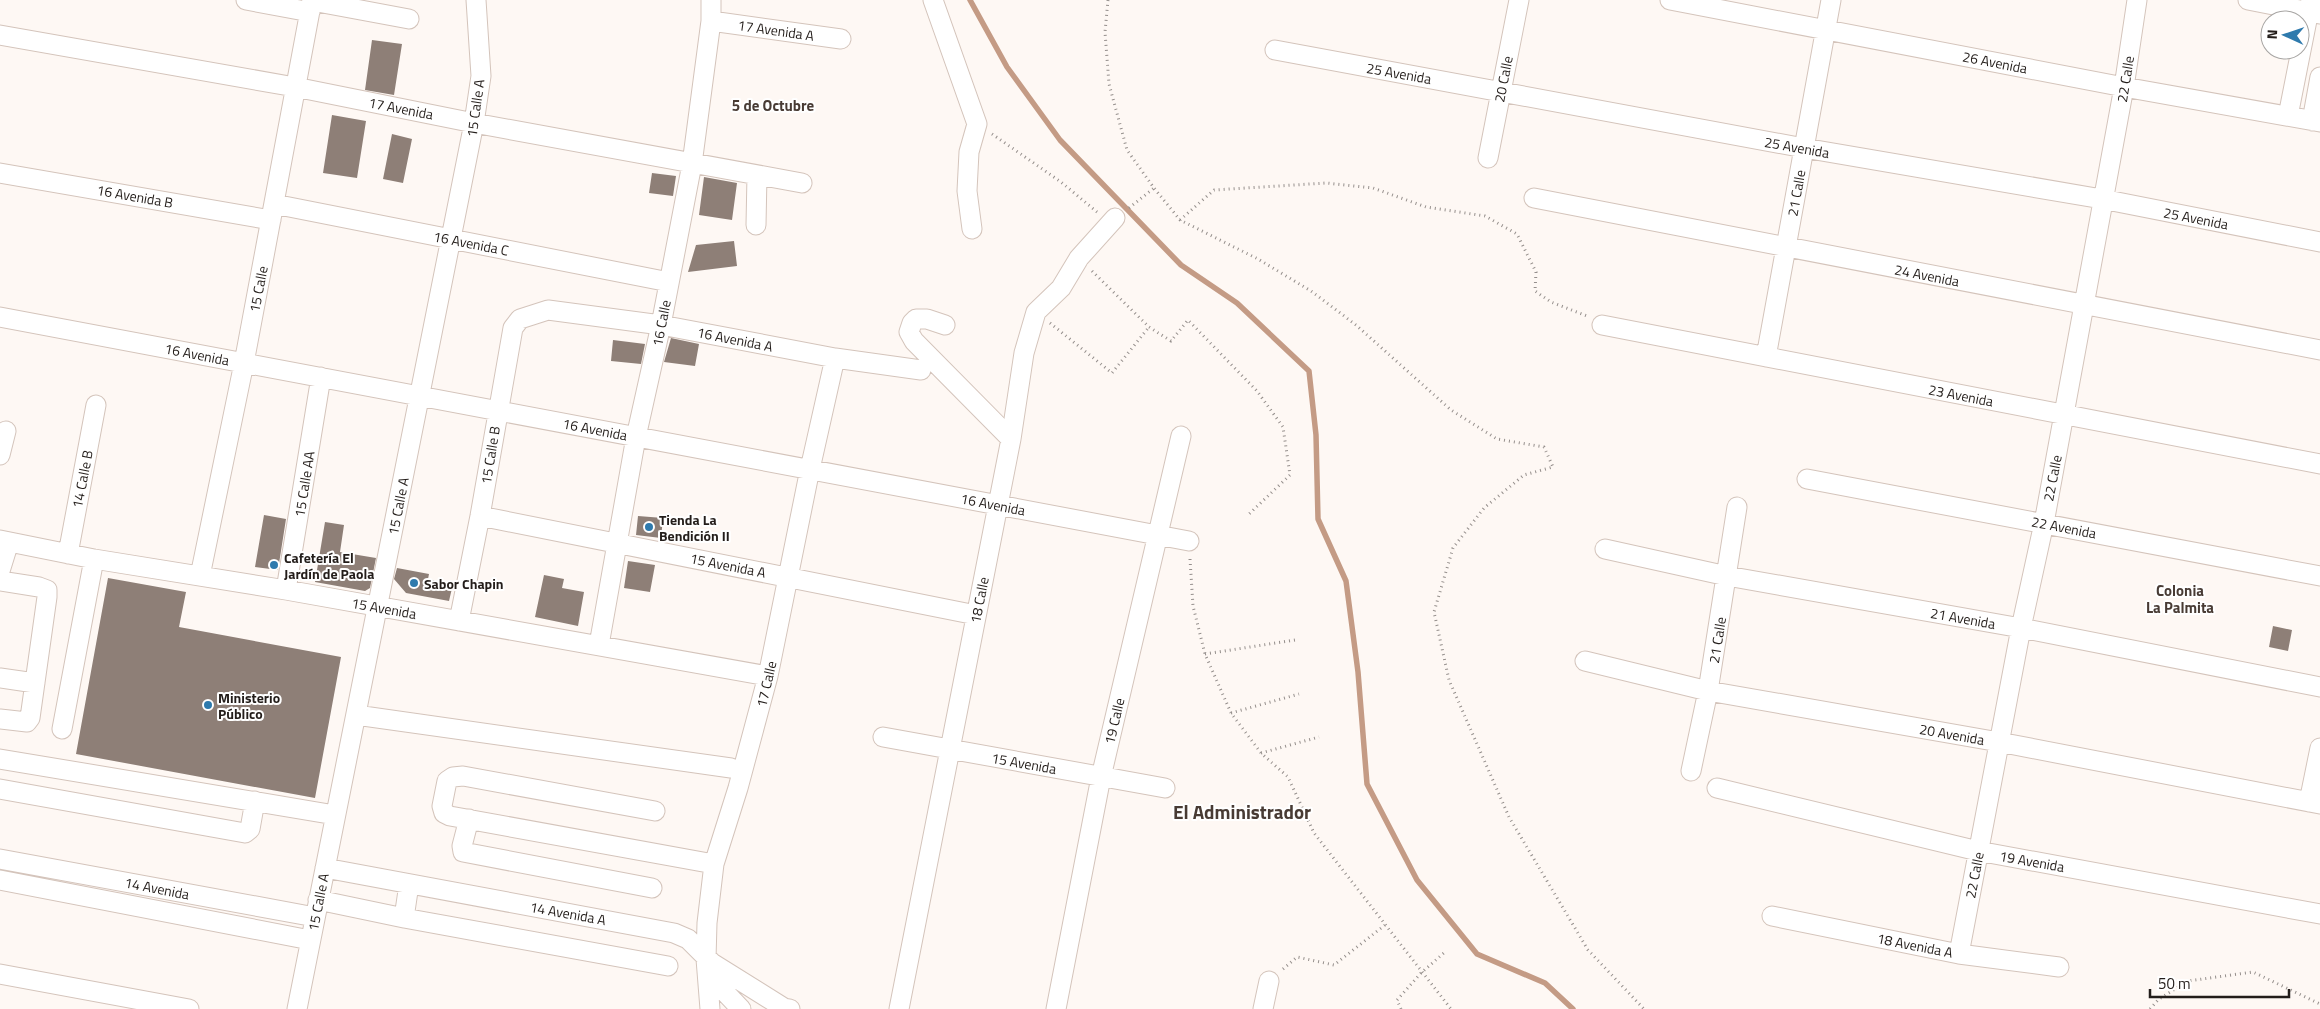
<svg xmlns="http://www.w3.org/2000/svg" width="2320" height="1009" viewBox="0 0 2320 1009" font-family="'Titillium Web',sans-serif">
	<rect width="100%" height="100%" fill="#fef8f4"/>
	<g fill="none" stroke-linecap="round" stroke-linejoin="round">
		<path stroke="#c49b85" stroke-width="5.5" d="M970,0L1007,67L1060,140L1181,265L1237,303L1309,371L1316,435L1318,519L1346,581L1358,672L1367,784L1417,880L1477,954L1545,983L1573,1009"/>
	</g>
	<path fill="#8e7f77" d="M372,40L402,44L394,95L365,90Z
		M332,115L366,121L357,178L323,173Z
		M392,134L412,139L403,183L383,179Z
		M652,173L676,176L673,196L649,193Z
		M704,177L737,183L732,220L699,215Z
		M734,241L737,266L688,272L696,245Z
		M671,338L699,344L695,366L664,362Z
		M613,340L645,344L641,364L611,361Z
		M264,515L286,519L278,570L255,567Z
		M638,516L663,518L661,538L636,535Z
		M325,522L344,525L340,552L376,558L370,588L365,591L315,582Z
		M628,561L655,565L650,592L624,588Z
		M397,568L429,574L428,579L453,584L449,601L406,593L394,579Z
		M544,575L564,579L562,588L584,592L578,626L535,617Z
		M108,578L186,592L179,627L341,657L315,798L76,754Z
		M2273,626L2292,630L2288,651L2269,647Z"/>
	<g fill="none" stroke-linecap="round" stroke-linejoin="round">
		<g stroke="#d4c4bb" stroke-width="21">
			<path id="minor" d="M246,0L310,12
				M933,0L977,124L969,152L967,191L972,229
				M1670,0L2124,87L2320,122
				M2248,0L2320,14
				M312,1L409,19
				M711,21L841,39
				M0,35L295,87L474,123L802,183
				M1275,50L1804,148L2102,199L2320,242
				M2288,116L2311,0
				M2312,121L2320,77
				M1488,158L1519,0
				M0,173L271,220
				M1534,198L2320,350
				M274,204L669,282
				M756,225L757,175
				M0,317L1189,541
				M945,325L927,319H916L912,323L909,332L914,341L1011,439
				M1602,325L2320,464
				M1766,357L1831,0
				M0,455L6,431
				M1807,479L2320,576
				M480,516L976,615
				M0,540L94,559L286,590L768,676
				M1605,549L1727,576L2021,628L2320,687
				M68,554L96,405
				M0,571L9,542
				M200,576L244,363L312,0
				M0,581L39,587L47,590V597L30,718L27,722L0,719
				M286,590L321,377
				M459,621L480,516L513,328L520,319L548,310L661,325L835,358L921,370
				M599,645L636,437L661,325L692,164L711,21V0
				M1585,661L1708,691L1999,742L2320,804
				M0,678L35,683
				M356,715L731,768
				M62,729L94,559
				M883,737L1165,788
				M0,759L335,815
				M1691,771L1708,691L1737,507
				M1717,788L1978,851L2320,914
				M0,789L245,833L250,829L255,801
				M2309,802L2320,748
				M655,811L463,776L453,777L447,781L442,806L444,813L450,816L714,864
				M469,819L462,846L463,852L652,888
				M0,859L315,917
				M325,868L674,933L688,939L712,963L784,1008L790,1009
				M0,880L310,940
				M409,884L404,918L668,966
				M318,900L404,918
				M1772,916L1959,954L2059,967
				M1959,954L2021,628L2044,523L2124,87L2137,0
				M712,964L722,989L741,1009
				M0,974L189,1009
				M297,1009L474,123L481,76L476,0
				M710,1009L706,959L707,923L714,864L738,788L768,676L810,469L835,358
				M899,1009L1011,439L1024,353L1036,312L1061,288L1079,258L1115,218
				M1056,1009L1101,777L1181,436
				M1263,1009L1269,981"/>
		</g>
		<path stroke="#958f8c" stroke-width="3" stroke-dasharray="1 4" stroke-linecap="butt" d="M1108,0L1105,32L1109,84L1127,150L1154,188L1180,220L1258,259L1311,291L1356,325L1451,410L1497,439L1544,447L1553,467L1524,475L1484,508L1453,548L1434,612L1449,680L1509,817L1588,950L1644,1009
			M992,134L1061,182L1097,212
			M1129,208L1154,188
			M1180,220L1214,190L1326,183L1373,188L1426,207L1485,216L1517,234L1536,272L1535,291L1551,302L1587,316
			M1092,271L1149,327L1171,341L1188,320L1257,391L1283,427L1290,475L1248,515
			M1050,323L1112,373L1149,327
			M1190,559L1193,606L1205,654L1231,713L1261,753L1288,777L1314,833L1451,1009
			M1205,654L1295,640
			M1231,713L1299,694
			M1261,753L1319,737
			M1283,969L1297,957L1334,965L1385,925
			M1401,1009L1397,1000L1421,973L1445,952
			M2150,1009L2159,999L2188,981L2253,972L2320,1004"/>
		<use href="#minor" stroke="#fff" stroke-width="19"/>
	</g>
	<g fill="#2e7aad" stroke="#fff" stroke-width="2">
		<circle cx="649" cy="527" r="5"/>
		<circle cx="274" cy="565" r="5"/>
		<circle cx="414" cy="583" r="5"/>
		<circle cx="208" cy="705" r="5"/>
	</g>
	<g text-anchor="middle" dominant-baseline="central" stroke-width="4" stroke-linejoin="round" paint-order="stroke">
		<g font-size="14" fill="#231d1a" stroke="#fff">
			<text transform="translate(776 30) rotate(8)">17 Avenida A</text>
			<text transform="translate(1995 62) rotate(11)">26 Avenida</text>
			<text transform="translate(1399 73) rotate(10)">25 Avenida</text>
			<text transform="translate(1503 79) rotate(-79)">20 Calle</text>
			<text transform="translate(2125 79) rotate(-81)">22 Calle</text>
			<text transform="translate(401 108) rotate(11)">17 Avenida</text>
			<text transform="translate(475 108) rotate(-82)">15 Calle A</text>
			<text transform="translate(1797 147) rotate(10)">25 Avenida</text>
			<text transform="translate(1796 193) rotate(-80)">21 Calle</text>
			<text transform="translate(135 196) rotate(10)">16 Avenida B</text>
			<text transform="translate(2196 218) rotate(11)">25 Avenida</text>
			<text transform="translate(471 243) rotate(11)">16 Avenida C</text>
			<text transform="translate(1927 275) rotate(11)">24 Avenida</text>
			<text transform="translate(258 289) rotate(-79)">15 Calle</text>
			<text transform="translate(661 323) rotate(-79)">16 Calle</text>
			<text transform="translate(735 339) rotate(11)">16 Avenida A</text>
			<text transform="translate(197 354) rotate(11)">16 Avenida</text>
			<text transform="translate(1961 395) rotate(11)">23 Avenida</text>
			<text transform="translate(595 429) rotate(11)">16 Avenida</text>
			<text transform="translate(490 455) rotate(-81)">15 Calle B</text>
			<text transform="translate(2052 478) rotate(-79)">22 Calle</text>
			<text transform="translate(82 479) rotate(-79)">14 Calle B</text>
			<text transform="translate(304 484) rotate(-81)">15 Calle AA</text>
			<text transform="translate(993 504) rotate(11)">16 Avenida</text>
			<text transform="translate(398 506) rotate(-79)">15 Calle A</text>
			<text transform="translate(2064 527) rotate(11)">22 Avenida</text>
			<text transform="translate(728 565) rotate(11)">15 Avenida A</text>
			<text transform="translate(979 600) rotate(-79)">18 Calle</text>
			<text transform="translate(384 608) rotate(10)">15 Avenida</text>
			<text transform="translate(1963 618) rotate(10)">21 Avenida</text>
			<text transform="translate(1717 640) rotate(-81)">21 Calle</text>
			<text transform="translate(766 684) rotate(-77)">17 Calle</text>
			<text transform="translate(1114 721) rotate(-77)">19 Calle</text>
			<text transform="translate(1952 734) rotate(10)">20 Avenida</text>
			<text transform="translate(1024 763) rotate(10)">15 Avenida</text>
			<text transform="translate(2032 861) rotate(10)">19 Avenida</text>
			<text transform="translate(1974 875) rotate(-79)">22 Calle</text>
			<text transform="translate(157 888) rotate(11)">14 Avenida</text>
			<text transform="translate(318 902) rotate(-79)">15 Calle A</text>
			<text transform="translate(568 913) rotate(10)">14 Avenida A</text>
			<text transform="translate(1915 945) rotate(11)">18 Avenida A</text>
		</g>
		<g font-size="14" font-weight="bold" fill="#231d1a" stroke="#fff" text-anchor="start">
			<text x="659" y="519">Tienda La<tspan x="659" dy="16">Bendición II</tspan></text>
			<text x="284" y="557">Cafetería El<tspan x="284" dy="16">Jardín de Paola</tspan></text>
			<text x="424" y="583">Sabor Chapin</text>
			<text x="218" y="697">Ministerio<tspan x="218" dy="16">Público</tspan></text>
		</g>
		<g font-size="15" font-weight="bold" fill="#483b34" stroke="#fff">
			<text x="773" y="105">5 de Octubre</text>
			<text x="2180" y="590">Colonia<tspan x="2180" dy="17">La Palmita</tspan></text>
		</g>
		<g font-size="19" font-weight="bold" fill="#483b34" stroke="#fff">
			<text x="1242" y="811">El Administrador</text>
		</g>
	</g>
	<g transform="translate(2285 35) rotate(273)"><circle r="24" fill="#ffffff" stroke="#a7a5a3"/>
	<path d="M0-4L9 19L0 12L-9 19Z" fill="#2e7aad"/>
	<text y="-8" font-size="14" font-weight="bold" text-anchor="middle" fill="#231d1a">N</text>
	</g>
	<path d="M2150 989v8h139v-8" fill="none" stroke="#231d1a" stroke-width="2.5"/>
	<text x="2158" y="989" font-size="15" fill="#231d1a" stroke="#ffffff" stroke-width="4" paint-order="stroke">50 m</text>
</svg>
